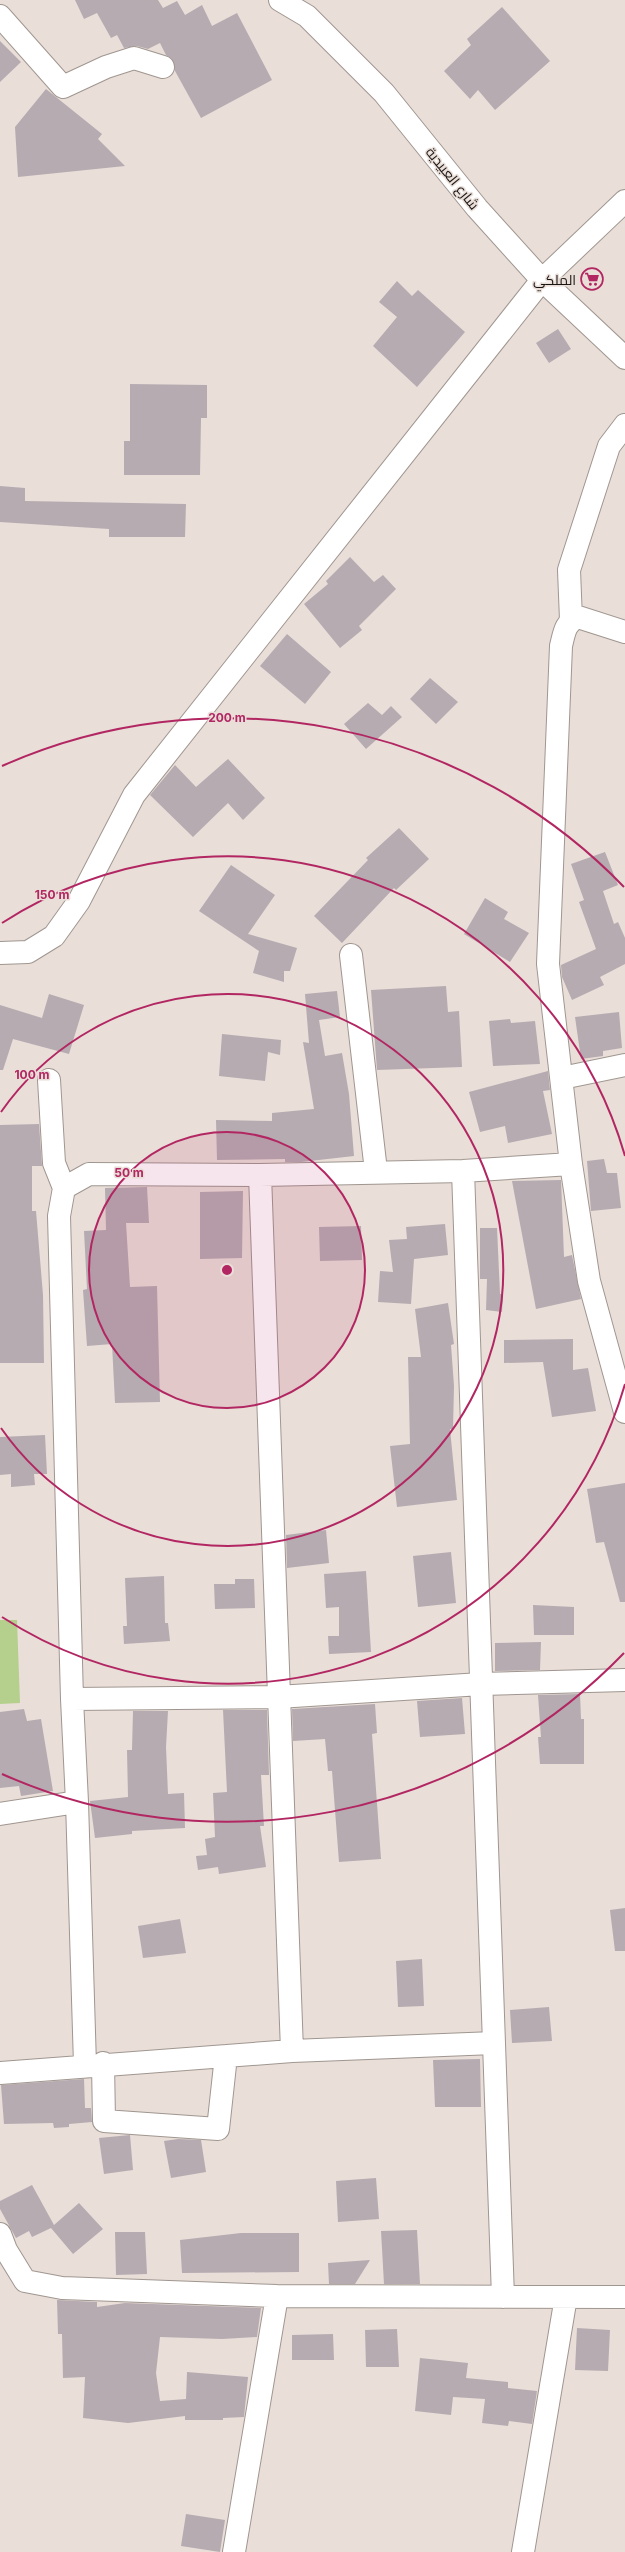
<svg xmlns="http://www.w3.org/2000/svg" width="625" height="2552" viewBox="0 0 625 2552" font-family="Inter,Cairo,sans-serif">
	<rect width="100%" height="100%" fill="#e9ded8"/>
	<path fill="#b4d08c" d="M0,1620H17L20,1703L0,1704Z"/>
	<path fill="#b6abb1" d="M75,0H158L163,8L177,1L185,15L202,5L212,26L237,13L272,80L201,118L175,71L172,59L166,55L160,43L148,49L137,46L124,48L117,35L111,38L97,13L84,19Z
		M502,7L550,61L495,110L478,90L470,99L444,71L471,45L467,39Z
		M0,41L21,62L0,82Z
		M46,89L102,134L98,139L125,166L18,177L15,127Z
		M397,281L412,296L418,290L465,332L417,387L373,346L397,317L379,302Z
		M558,329L571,349L549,363L536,343Z
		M130,384L207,385V418H201L200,475H124V441H130Z
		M0,486L25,488V501L186,504L185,537H109V529L0,522Z
		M350,557L374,582L383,575L396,589L359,626L362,630L340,648L304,604L328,584L326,581Z
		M287,634L331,672L305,704L260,666Z
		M430,678L458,702L436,724L410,699Z
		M368,703L382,715L391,706L402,717L366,749L344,724Z
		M228,759L265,798L243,820L228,803L193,837L150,795L175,765L196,787Z
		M399,828L429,859L396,890L394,888L342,943L314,916L368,860L366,858Z
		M605,852L618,885L603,891L614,924L618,922L625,938V964L600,977L604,985L572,1000L562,977L561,965L596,949L579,902L584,900L571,864Z
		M231,865L275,895L248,934L297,948L290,971H284V982L253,973L259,951L199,911Z
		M485,898L508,912L504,919L529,933L510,962L464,934Z
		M446,986L448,1012L459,1011L462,1067L377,1070L371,990Z
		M337,991L340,1017L319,1020L325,1056L342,1053L349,1094L354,1156L301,1162H285V1159L217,1160L216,1120L272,1121V1113L314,1109L303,1042L309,1043L305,994Z
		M49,994L84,1005L69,1054L13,1039L3,1070H0V1005L42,1018Z
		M619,1012L622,1048L603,1051V1056L581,1059L575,1017Z
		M510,1019L511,1023L535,1021L540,1064L493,1066L489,1021Z
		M222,1034L281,1040L280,1055L268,1052L265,1081L219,1076Z
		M548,1071L550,1090L543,1091L552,1134L508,1143L505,1126L480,1132L469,1092Z
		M39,1124L42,1166H32V1211H36L43,1295L44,1363H0V1125Z
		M604,1159L607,1173H617L621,1208L591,1211L587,1161Z
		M561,1180L564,1257L572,1255L581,1299L536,1309L512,1181Z
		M147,1187L149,1223H126L130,1287L157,1286L160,1402L115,1403L112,1344L87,1346L83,1290L87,1289L84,1231L106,1230L105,1188Z
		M243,1191L242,1258L200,1259V1192Z
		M445,1224L448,1255L414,1259L411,1304L378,1302L380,1271L393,1272L389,1240L407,1239L406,1227Z
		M361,1226L362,1260L320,1261L319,1227Z
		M480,1228H497L500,1294H503L502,1312L486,1310L487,1279H480Z
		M448,1303L454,1344L451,1345L454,1386L453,1429H450L457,1500L397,1507L390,1446L410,1444L408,1357H421L415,1309Z
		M573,1339V1370L588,1368L596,1411L552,1417L543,1362L504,1363V1340Z
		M45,1435L47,1474H34L35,1485L11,1487V1474L0,1475V1437Z
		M625,1483V1602H620L604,1542L596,1543L587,1489Z
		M326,1530L329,1563L287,1568L286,1535Z
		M451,1552L456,1603L418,1607L413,1556Z
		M366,1571L371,1652L329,1654L328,1636H339V1607L326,1608L324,1574Z
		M164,1576L165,1623H168L170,1641L124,1644L123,1626H127L125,1578Z
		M235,1579H254L255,1608L215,1609L214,1584H235Z
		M533,1605L574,1607V1635H534Z
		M541,1642L540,1670L495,1671V1643Z
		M580,1694L581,1719H584V1764H540L538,1737H541L538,1695Z
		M462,1698L465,1734L420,1737L417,1701Z
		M375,1704L377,1733L372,1734L381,1859L339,1862L332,1771H328L325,1739L293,1741L292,1709Z
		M24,1709L27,1721L41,1719L53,1791L21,1796L19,1786L0,1788V1712Z
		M223,1710H267L269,1775H261L264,1826H260L266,1867L219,1874L218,1867L198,1870L196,1856L207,1855L205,1839L215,1837L213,1793L227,1792Z
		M133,1711H168L166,1747L168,1794L184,1793L185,1828L132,1831V1834L95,1838L90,1801L128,1797L127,1750H132Z
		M625,1908V1951H615L610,1910Z
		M180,1919L186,1953L143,1958L138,1926Z
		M422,1959L424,2006L398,2007L396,1961Z
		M549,2007L552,2041L512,2043L510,2010Z
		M480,2059L481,2107H435L433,2060Z
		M84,2079L85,2108H91L92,2122L69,2124V2127L54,2128L53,2123L4,2124L1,2085Z
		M130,2135L133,2170L104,2174L99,2138Z
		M178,2139L201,2140L206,2172L171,2178L164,2141Z
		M376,2178L379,2219L338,2222L336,2181Z
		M32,2185L54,2225L79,2203L103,2229L73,2254L51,2228L32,2237L29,2231L16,2238L0,2209V2201Z
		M417,2230L420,2284H384L381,2231Z
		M115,2232H145L147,2274L116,2275Z
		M241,2233H299V2272L182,2273L180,2240Z
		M370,2260L355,2284H329L328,2263Z
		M57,2300L97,2302V2307L125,2303L261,2308L257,2337L222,2339L160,2337L156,2373L160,2401L186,2399L187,2372L248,2377L244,2417L223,2418V2420H185V2416L128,2423L83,2418L85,2377L63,2378L62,2334H58Z
		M577,2328L610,2330L608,2371L575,2370Z
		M397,2329L399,2367H366L365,2330Z
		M333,2334L334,2360H292V2335Z
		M420,2358L468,2363L466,2378L508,2382V2388L537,2391L532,2424L509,2421L508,2426L482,2423L485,2399L453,2397L451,2415L415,2411Z
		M186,2514L225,2520L220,2552L181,2546Z"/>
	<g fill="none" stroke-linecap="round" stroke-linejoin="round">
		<g stroke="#a09690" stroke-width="24">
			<path id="street" d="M0,16L63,87L106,67L134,58L163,67
				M571,620L569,570L609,446L625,425
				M625,632L578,617C565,622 564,634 561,646L548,964L571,1164L589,1281L625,1412
				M0,953L28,952L54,936L79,901L134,795L542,280
				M351,955L376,1171
				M562,1078L625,1065
				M49,1080L54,1163L64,1188
				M463,1171L503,2297
				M260,1175L292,2051
				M72,1699L278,1697L481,1684L625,1680
				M0,1814L77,1802
				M103,2063L104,2121L218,2129L226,2056
				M85,2065L77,1802L72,1699L59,1216L64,1188L89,1174L260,1175L463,1171L571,1164
				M0,2073L292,2051L494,2043
				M0,2234L6,2250L25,2281L62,2288L277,2296L625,2297
				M234,2552L277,2296
				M523,2552L566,2297"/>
		</g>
		<g stroke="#a09690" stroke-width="24">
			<path id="secondary" d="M280,0L307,16L384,93L477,208L542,280L625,358
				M542,280L625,201"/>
		</g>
		<use href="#street" stroke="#fff" stroke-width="22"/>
		<use href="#secondary" stroke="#fff" stroke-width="22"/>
	</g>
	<circle cx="227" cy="1270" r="138" fill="#b22662" fill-opacity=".12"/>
	<g fill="none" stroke="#b22662" stroke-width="2">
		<circle cx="227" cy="1270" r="138"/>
		<path d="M1 1112A276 276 0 1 1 1 1428"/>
		<path d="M625 1384A414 414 0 0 1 2 1617M2 923A414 414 0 0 1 625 1156"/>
		<path d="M624 1653A552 552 0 0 1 2 1774M2 766A552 552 0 0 1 624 887"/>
	</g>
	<defs>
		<g id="supermarket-ring" transform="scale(1.15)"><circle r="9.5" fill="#e9ded8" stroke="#b22662" stroke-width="1.5"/><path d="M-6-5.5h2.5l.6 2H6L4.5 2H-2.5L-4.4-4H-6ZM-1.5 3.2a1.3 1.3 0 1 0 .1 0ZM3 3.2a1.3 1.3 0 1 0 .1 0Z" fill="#b22662"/></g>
	</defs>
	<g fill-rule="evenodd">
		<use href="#supermarket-ring" x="592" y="279"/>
	</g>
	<g text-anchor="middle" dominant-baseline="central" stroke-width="3" stroke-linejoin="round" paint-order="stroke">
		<g font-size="14" fill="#181412" stroke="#e9ded8">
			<text transform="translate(453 178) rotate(51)">شارع العبيدية</text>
		</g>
		<g font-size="14" fill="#181412" stroke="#e9ded8" text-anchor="end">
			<text x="576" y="279">الملكي</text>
		</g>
	</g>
	<circle cx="227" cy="1270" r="6" fill="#b22662" stroke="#e9ded8" stroke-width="2"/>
	<g font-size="12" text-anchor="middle" font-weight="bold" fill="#b22662" stroke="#e9ded8" stroke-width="3" stroke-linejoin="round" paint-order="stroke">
		<text x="227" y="722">200 m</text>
		<text x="52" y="899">150 m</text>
		<text x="32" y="1079">100 m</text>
		<text x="129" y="1177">50 m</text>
	</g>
</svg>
